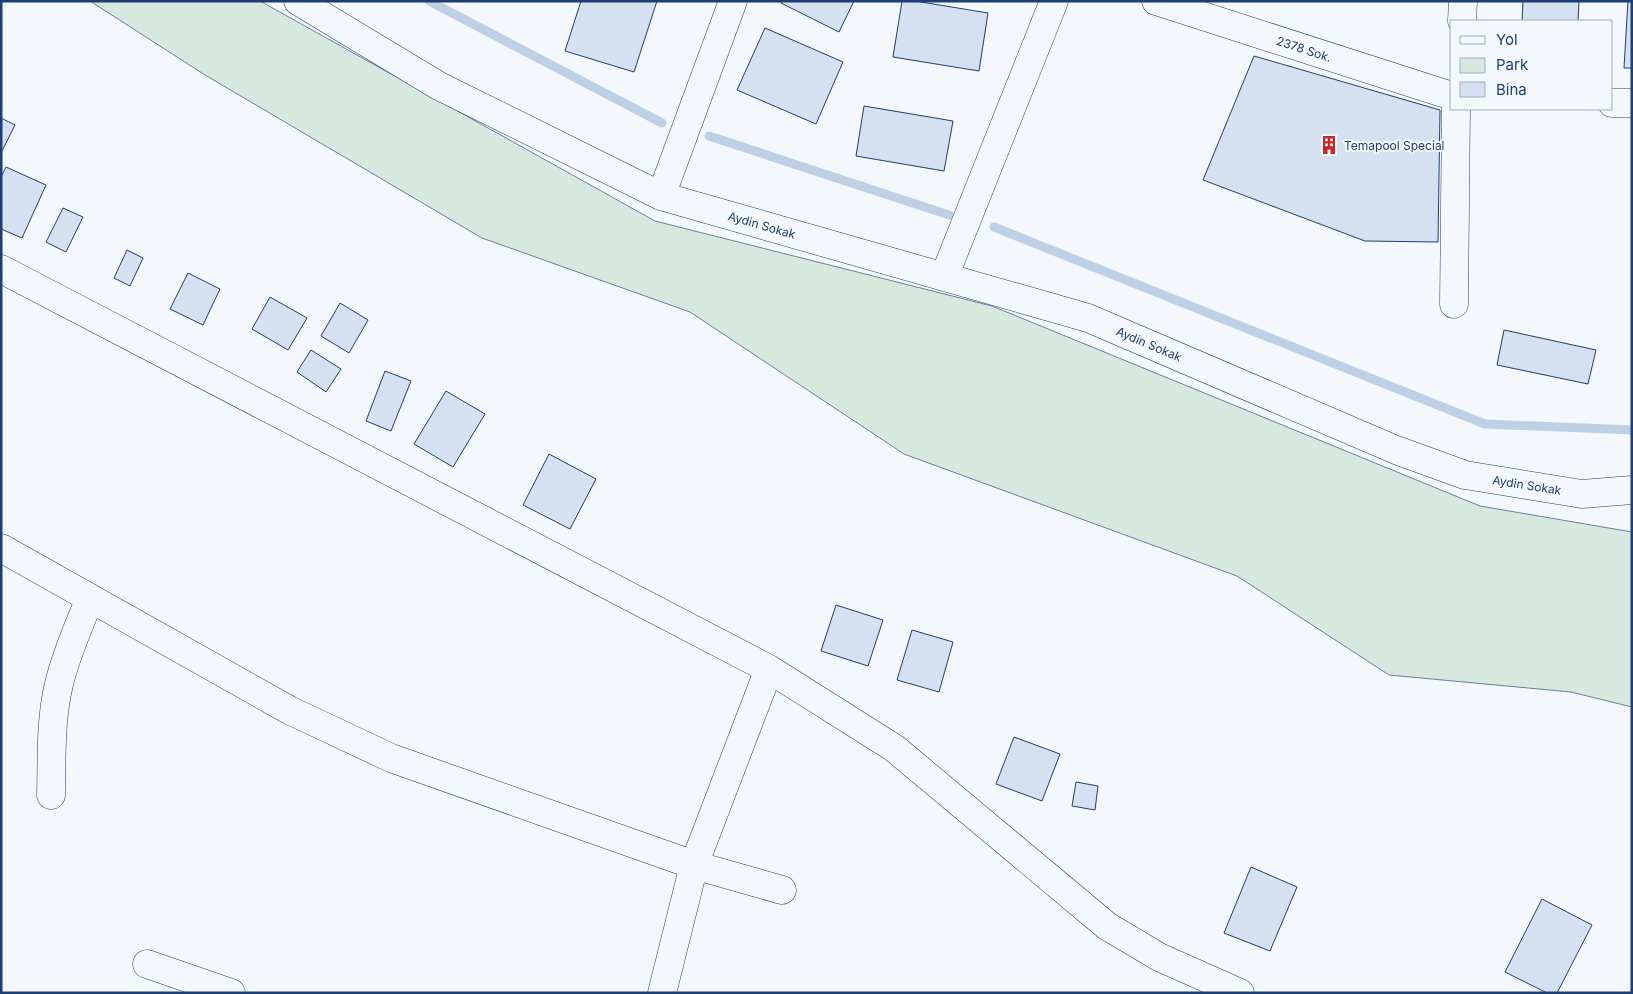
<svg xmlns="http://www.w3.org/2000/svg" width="1633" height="994" viewBox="0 0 1633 994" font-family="Inter,sans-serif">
	<rect width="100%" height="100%" fill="#f4f7fb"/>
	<path fill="#d7e8df" stroke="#687fa3" d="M90,1H260L655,221L992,306L1480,506L1632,532V707L1571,692L1389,675L1237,576L904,454L690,312L482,238L205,75Z"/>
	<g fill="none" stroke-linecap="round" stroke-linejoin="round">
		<path stroke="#bed0e5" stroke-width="9" d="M429,1L662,123
			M709,136L949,215
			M994,227L1485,424L1632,430"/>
	</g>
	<path fill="#d5e0f0" stroke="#1d3f73" d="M581,1H657L634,72L565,51Z
		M782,1H854L839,32L781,3Z
		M902,1H915L988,13L979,71L893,57Z
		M1523,1H1579L1578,21H1522Z
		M1628,1H1632V68H1624Z
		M765,28L843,62L816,124L737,90Z
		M1254,56L1440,110L1438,242L1365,241L1203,180Z
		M864,106L953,121L944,171L856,156Z
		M1,118L15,125L1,153Z
		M6,167L46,185L22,238L1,229V177Z
		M63,208L83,217L66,252L46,242Z
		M127,250L143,258L130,286L114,278Z
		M188,273L220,289L203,325L170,309Z
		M270,297L307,318L288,350L252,329Z
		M340,303L368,320L349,353L321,336Z
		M1504,330L1596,350L1588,384L1497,365Z
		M311,350L341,369L326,392L297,372Z
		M385,371L411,381L391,431L366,421Z
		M446,391L485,414L453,467L414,444Z
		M549,454L596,479L570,529L523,505Z
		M836,605L883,620L868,666L821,651Z
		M912,630L953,642L939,692L897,680Z
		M1014,737L1060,754L1042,801L996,784Z
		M1076,782L1098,786L1095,810L1072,806Z
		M1251,867L1297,887L1270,951L1224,933Z
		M1542,899L1592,925L1557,993H1547L1505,972Z"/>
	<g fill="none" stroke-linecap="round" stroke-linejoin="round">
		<g stroke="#1d3f73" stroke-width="29">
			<path id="minor" d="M298,1L439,86L661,196L1088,318L1396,450L1465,475L1582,494L1632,490
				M1156,1L1452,96
				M1462,21L1463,1
				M1612,103H1632
				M661,196L733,1
				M1,269L769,669L894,748L1107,926L1159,957L1240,993
				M944,277L1054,1
				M1454,304L1456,109
				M1,548L289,710L391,758L694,865L782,890
				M51,795C52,758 50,721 59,684C66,654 79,626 90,598
				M147,964L231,993
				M662,993L694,865L769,669"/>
		</g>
		<use href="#minor" stroke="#f4f7fb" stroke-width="28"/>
	</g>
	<defs>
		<g id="building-bare" transform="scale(1.5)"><path d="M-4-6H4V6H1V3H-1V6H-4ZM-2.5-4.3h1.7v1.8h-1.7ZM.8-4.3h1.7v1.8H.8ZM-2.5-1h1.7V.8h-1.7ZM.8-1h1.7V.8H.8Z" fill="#c62828" stroke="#f4f7fb" stroke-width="2.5" paint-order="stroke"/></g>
	</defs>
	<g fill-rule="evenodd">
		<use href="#building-bare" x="1329" y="145"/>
	</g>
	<g text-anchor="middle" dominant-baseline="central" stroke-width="4" stroke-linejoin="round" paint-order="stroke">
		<g font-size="12" fill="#1d3f73" stroke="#f4f7fb">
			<text transform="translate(1304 49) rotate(18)">2378 Sok.</text>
			<text transform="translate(762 225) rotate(16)">Aydin Sokak</text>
			<text transform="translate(1149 344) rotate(23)">Aydin Sokak</text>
			<text transform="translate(1527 485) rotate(9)">Aydin Sokak</text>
		</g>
		<g font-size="12" fill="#1d3f73" stroke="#f4f7fb" text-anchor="start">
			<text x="1344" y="145">Temapool Special</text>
		</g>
	</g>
	<rect width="1633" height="994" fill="none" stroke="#1d3f73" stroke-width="5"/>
	<rect x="1450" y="20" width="162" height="90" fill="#f4f7fb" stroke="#9eadc5"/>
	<rect x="1460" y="36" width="25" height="8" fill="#f4f7fb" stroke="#9eadc5"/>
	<text x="1496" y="45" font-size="15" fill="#1d3f73">Yol</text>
	<rect x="1460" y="58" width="25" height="15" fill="#d7e8df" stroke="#9eadc5"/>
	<text x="1496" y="70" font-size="15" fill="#1d3f73">Park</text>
	<rect x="1460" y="82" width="25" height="15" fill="#d5e0f0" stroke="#9eadc5"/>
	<text x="1496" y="95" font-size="15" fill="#1d3f73">Bina</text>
</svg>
